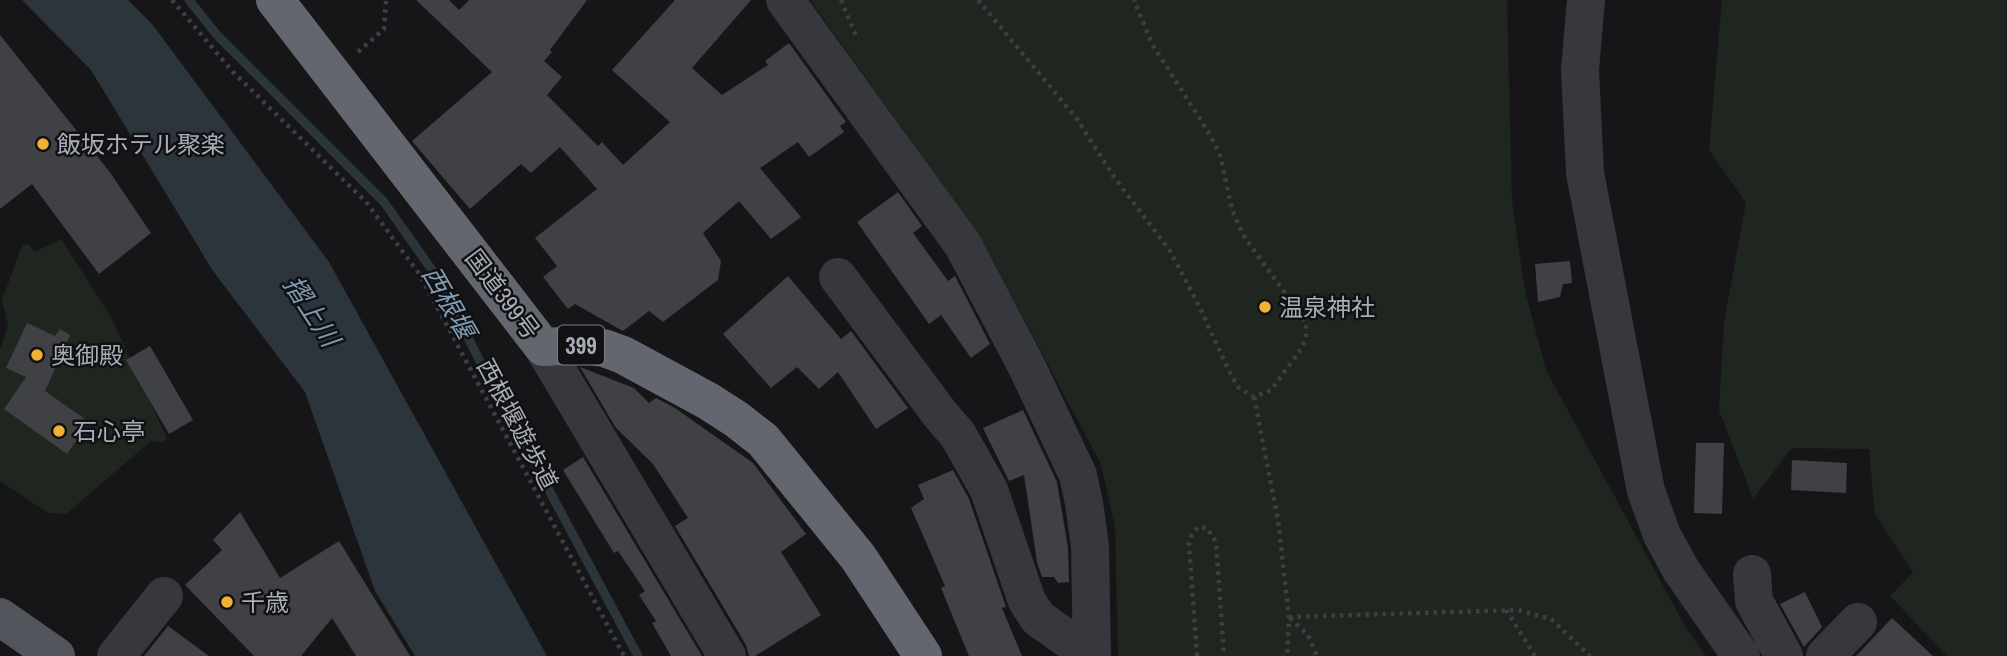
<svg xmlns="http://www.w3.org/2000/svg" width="2007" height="656" viewBox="0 0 2007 656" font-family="'Archivo Narrow','Noto Sans JP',sans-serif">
	<rect width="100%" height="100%" fill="#161618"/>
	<path fill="#1e261f" d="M810,0H1507L1512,201L1525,291L1546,370L1685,626L1706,656H1118L1115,527L1101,464L993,261L957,205Z
		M1722,0H2007V656H1947L1890,596L1913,572L1875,514L1869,449L1792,448L1753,499L1719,410L1724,322L1746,203L1709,150Z
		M61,239L110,315L167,438L162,443L151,441L66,514L48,513L0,481V350L8,325L2,300L22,245L28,244L35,252Z"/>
	<path fill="#2c353c" d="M22,0H128L152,24L329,262L547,656H415L375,591L305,392L213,271L91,70Z"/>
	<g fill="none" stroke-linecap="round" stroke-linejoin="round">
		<path stroke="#2c353c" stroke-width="9" d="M189,0L217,35L384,202L437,277L485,371L638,656"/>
	</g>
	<path fill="#404145" d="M416,0H449L459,10L469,0H587L550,50L552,52L544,61L562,77L547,95L598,146L602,142L623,165L670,122L612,70L675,0H751L692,68L722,95L768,65L765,61L789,43L846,122L840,126L844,132L809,157L798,142L760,168L801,217L771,239L739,201L703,233L721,261L718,280L663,322L649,311L623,331L575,304L568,309L543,277L557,266L535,238L597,189L560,147L531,173L521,164L470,209L412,141L492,72Z
		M0,35L109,171L151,233L99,274L32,184L0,209Z
		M898,192L922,226L913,233L948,281L955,276L990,344L971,358L941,315L929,324L857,222Z
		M1570,261L1572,283L1563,284L1560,297L1538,302L1535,264Z
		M788,276L841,339L851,331L908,408L876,429L838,372L819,389L797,367L771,388L723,334Z
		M27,323L55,336L60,329L70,335L45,391L89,422L67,454L4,409L26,377L6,368Z
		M150,346L193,420L169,434L126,360Z
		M580,367L634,388L649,403L656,398L675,408L753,463L806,534L781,552L821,615L755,656H749L746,645L675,526L688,518L653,464L616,428Z
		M1023,410L1057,482L1068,548L1069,582L1058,583L1054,577H1042L1037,562L1024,475L1009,481L983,428Z
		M1696,443H1724L1722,514L1694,513Z
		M583,457L702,656H671L652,623L656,621L639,595L645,591L618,551L614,553L563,470Z
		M1792,460L1847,463L1846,493L1791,490Z
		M953,470L969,499L1006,607L1002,608L1022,656H969L941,588L945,586L911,508L924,499L918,485Z
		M240,512L280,578L339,541L410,656H356L332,618L301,656H254L185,585L222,550L213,540Z
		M1805,592L1822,627L1804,647L1780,604Z
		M1892,618L1933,656H1856Z
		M168,626L209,656H144Z"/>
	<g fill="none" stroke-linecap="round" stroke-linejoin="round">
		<path stroke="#3d3f44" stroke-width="4.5" stroke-dasharray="3.5 5" stroke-linecap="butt" d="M172,0L233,72L366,202L420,275L624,656
			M841,0L857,38
			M978,0L1077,119L1114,177L1170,251L1196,300L1232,377L1239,388L1254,397L1271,390L1302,348L1306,336V322L1245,238L1232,210L1220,155L1209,133L1152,44L1134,0
			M358,52L384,29L386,0
			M1254,397L1278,520L1289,617L1287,656
			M1506,610L1535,656
			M1289,617L1518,610L1551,619L1590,656
			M1290,618L1308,635L1317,656
			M1197,656L1189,543L1192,534L1198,527L1207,528L1216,542L1224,656"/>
		<path stroke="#37383d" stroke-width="38" d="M785,0L963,245L1027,367L1078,475L1084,503L1090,546L1092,656
			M1586,0L1580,70L1585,173L1646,491L1662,535L1681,570L1741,656
			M838,277L940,414L958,435L989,490L1027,601L1038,618L1091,656
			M543,347L727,656
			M1752,574L1754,601L1784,656
			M116,656L164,596
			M1825,656L1858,622"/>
		<path stroke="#53555c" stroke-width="38" d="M0,617L56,656"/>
		<path stroke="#63666e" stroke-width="38" d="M275,0L543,347L581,345L604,348L623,355L708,401L736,419L763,440L858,557L923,656"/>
	</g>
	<g fill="#f2b134" stroke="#111113" stroke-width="2.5">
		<circle cx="43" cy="144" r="7"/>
		<circle cx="1265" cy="307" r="7"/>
		<circle cx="37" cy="355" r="7"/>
		<circle cx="59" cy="431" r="7"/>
		<circle cx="227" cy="602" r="7"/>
	</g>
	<g text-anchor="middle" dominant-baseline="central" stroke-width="5" stroke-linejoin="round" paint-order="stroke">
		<rect fill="#111113" stroke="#7b7e86" stroke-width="2" x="558" y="325.5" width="46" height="39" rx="5"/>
		<g font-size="23" font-weight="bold" fill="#a8adb8">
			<text x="581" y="345">399</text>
		</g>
		<g font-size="24" fill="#a8adb8" stroke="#111113" text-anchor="start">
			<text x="57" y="144">飯坂ホテル聚楽</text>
			<text x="1279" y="307">温泉神社</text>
			<text x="51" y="355">奥御殿</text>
			<text x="73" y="431">石心亭</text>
			<text x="241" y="602">千歳</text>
		</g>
		<g font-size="24" fill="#a8adb8" stroke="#111113">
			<text transform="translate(503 294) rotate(53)">国道399号</text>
			<text transform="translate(518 424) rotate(62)">西根堰遊歩道</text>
		</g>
		<g font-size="26" font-style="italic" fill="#7f9bb3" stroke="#111113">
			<text transform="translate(449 302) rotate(60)">西根堰</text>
			<text transform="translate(312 311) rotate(57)">摺上川</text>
		</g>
	</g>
</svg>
